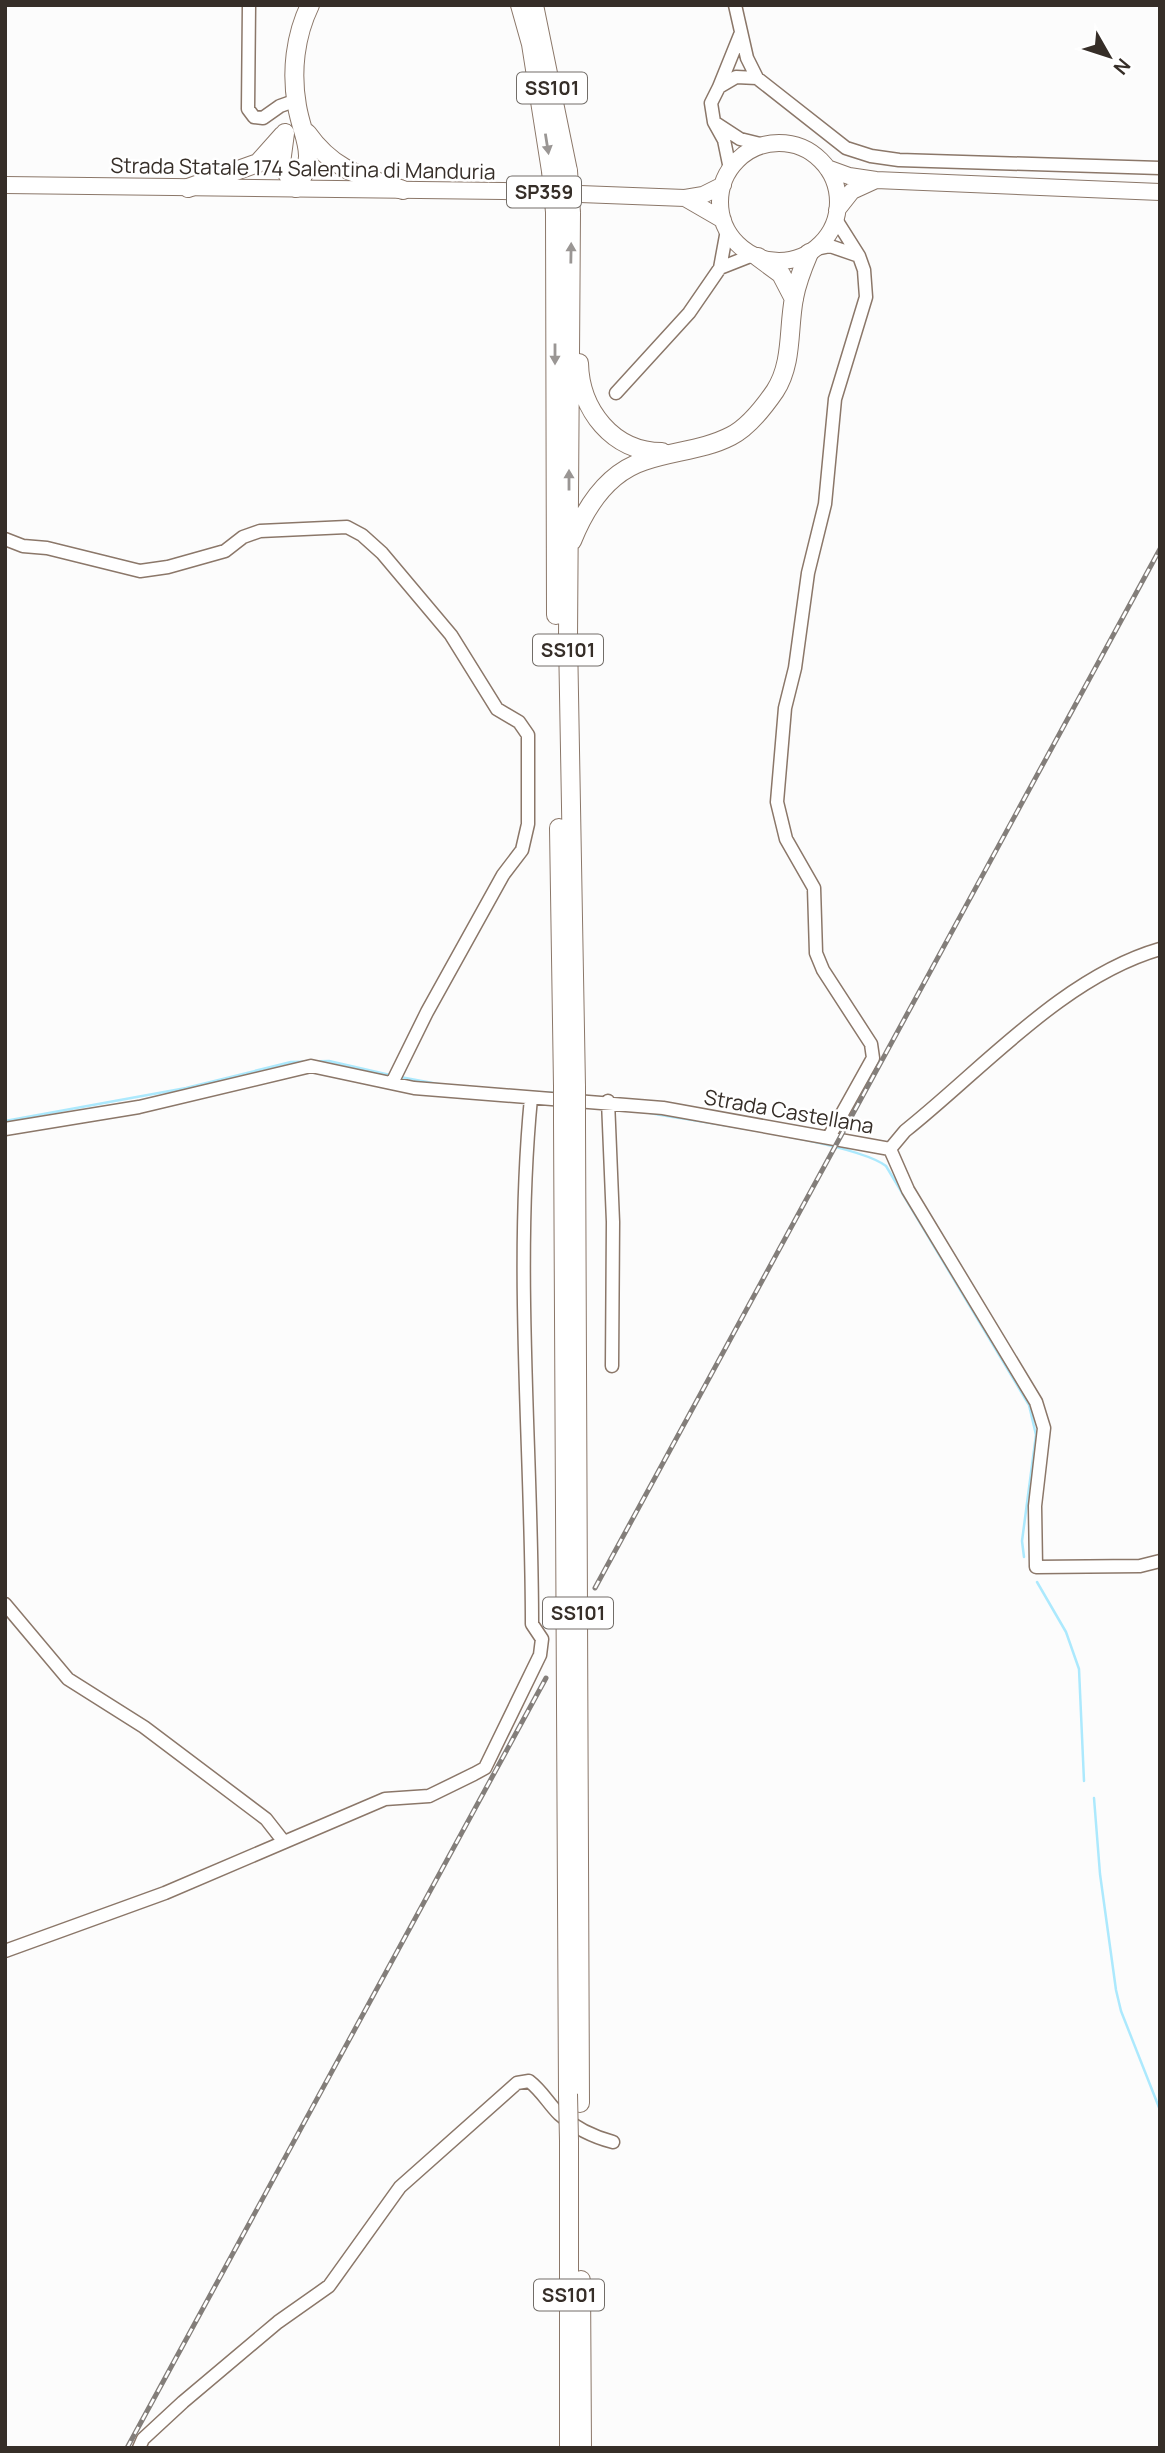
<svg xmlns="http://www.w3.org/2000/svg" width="1165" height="2453" viewBox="0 0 1165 2453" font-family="Manrope,sans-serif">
	<rect width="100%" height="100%" fill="#fcfcfc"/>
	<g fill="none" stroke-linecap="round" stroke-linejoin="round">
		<path stroke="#ace9fd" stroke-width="2.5" d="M400,1077L438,1084
			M535,1092L556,1093
			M650,1113C698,1122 855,1142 886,1166L1029,1405L1036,1435L1022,1541L1024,1557
			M5,1121L186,1088L291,1062L329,1061L390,1075
			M1037,1582L1066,1632L1079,1669L1084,1781
			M1094,1798L1100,1874L1116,1990L1121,2011L1160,2110"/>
		<g stroke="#8b7769" stroke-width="15">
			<path id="minor" d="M249,5L248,109L254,117L263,118L280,106L297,100
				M735,5L747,58L757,78
				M719,87L740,35
				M717,124L740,139L764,145
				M730,169L724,140L714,122L711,103L719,87L736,77L757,78L846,148L871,156L899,160L1160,168
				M815,249L830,246L859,256
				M720,268L753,255
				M616,393L689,313L720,268L727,230
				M5,539L23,546L47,548L140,571L168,567L225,551L243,537L260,531L347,527L362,535L382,553L451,635L497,709L519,722L528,735V824L522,850L503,875L427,1012L392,1083
				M608,1101L613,1222L612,1366
				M5,1129L139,1107L311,1066L414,1088L663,1108L890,1149L905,1131C983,1069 1063,977 1160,949
				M829,1137L873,1058L871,1044L823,970L816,953L814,888L786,839L777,802L785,708L795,668L808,573L825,504L835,399L866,297L864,270L859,256L835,218
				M890,1149L908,1190L1036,1402L1044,1428L1035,1506L1036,1567L1140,1566L1160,1561
				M5,1604L68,1679L144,1727L266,1819L284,1842
				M5,1951L165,1893L385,1799L429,1796L474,1774L485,1768L540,1655L542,1639L532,1624C532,1449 514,1273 531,1098
				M139,2448L143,2439L183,2402L278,2322L329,2286L400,2187L517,2083L529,2081C542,2091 548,2103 559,2114C575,2128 594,2137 613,2142"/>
		</g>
		<g stroke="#8b7769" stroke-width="18">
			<path id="major" d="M720 202a59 59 0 1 1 118 0a59 59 0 1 1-118 0Z
				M827,168L849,176L876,180L1160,192
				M5,185L503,191L685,198L703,195L723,185
				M685,198L723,220
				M837,210L852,191L876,180"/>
		</g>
		<g stroke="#8b7769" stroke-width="20">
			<path id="highway" d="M520,5L531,44L551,171
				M534,5L568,171
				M285,133L281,163L296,188C319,154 303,141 297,106C291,72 295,36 310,5
				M307,133C334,171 361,176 403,190
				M188,188L258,163L283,135
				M555,212L556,615
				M571,213L568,638L576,1087
				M758,257L781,274L794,299
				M579,363C580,410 613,452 662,452
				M572,541C586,506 607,473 644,461C673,451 704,450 731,436C749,427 764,407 775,391C793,363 788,329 794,298C797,282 803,267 809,253
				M559,828L563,1086
				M563,1121L568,2094
				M576,1123L580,2103
				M569,2141V2448
				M581,2280L582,2448"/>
		</g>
		<use href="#minor" stroke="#fff" stroke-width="12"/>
		<use href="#major" stroke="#fff" stroke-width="16"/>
		<use href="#highway" stroke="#fff" stroke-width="18"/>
		<g stroke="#837e7a" stroke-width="5">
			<path id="rail" d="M595,1588L1160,549
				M127,2448L546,1678"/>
		</g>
		<use href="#rail" stroke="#fff" stroke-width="2.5" stroke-dasharray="8" stroke-linecap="butt"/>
		<g stroke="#8b7769" stroke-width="20" stroke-linecap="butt">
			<path id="highway-bridge" d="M551,171L555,212
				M568,171L571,213
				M563,1086V1121
				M576,1087V1123
				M568,2094L569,2141"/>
		</g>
		<use href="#highway-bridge" stroke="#fff" stroke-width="18"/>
	</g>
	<defs><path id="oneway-solid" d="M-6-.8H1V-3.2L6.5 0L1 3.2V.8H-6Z" transform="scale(1.75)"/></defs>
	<g fill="#9a9694">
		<use href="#oneway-solid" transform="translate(547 144) rotate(81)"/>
		<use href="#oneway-solid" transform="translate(571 253) rotate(-89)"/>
		<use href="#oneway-solid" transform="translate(555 354) rotate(90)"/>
		<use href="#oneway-solid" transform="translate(569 480) rotate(-90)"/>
	</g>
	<g text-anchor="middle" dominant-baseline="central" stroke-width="5" stroke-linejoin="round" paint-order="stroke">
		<g fill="#fff" stroke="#726d68" stroke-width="2">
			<rect x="517" y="72.5" width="70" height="31" rx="5"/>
			<rect x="507" y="176.5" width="74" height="31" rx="5"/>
			<rect x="533" y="634.5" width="70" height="31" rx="5"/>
			<rect x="543" y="1597.5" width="70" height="31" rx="5"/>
			<rect x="534" y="2279.5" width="70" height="31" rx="5"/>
		</g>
		<g font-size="19" font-weight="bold" fill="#362e28">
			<text x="552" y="88">SS101</text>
			<text x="544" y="192">SP359</text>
			<text x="568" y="650">SS101</text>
			<text x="578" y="1613">SS101</text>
			<text x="569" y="2295">SS101</text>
		</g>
		<g font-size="21" fill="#362e28" stroke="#fff">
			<text transform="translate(303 168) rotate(1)">Strada Statale 174 Salentina di Manduria</text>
			<text transform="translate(789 1111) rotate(10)">Strada Castellana</text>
		</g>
	</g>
	<rect width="1165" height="2453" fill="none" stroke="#362e28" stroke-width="14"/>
	<g transform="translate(1109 56) rotate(129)" stroke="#ffffff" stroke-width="5" paint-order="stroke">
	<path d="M0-5L12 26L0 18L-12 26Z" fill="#362e28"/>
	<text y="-10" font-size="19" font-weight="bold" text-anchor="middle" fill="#362e28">N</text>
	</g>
</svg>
